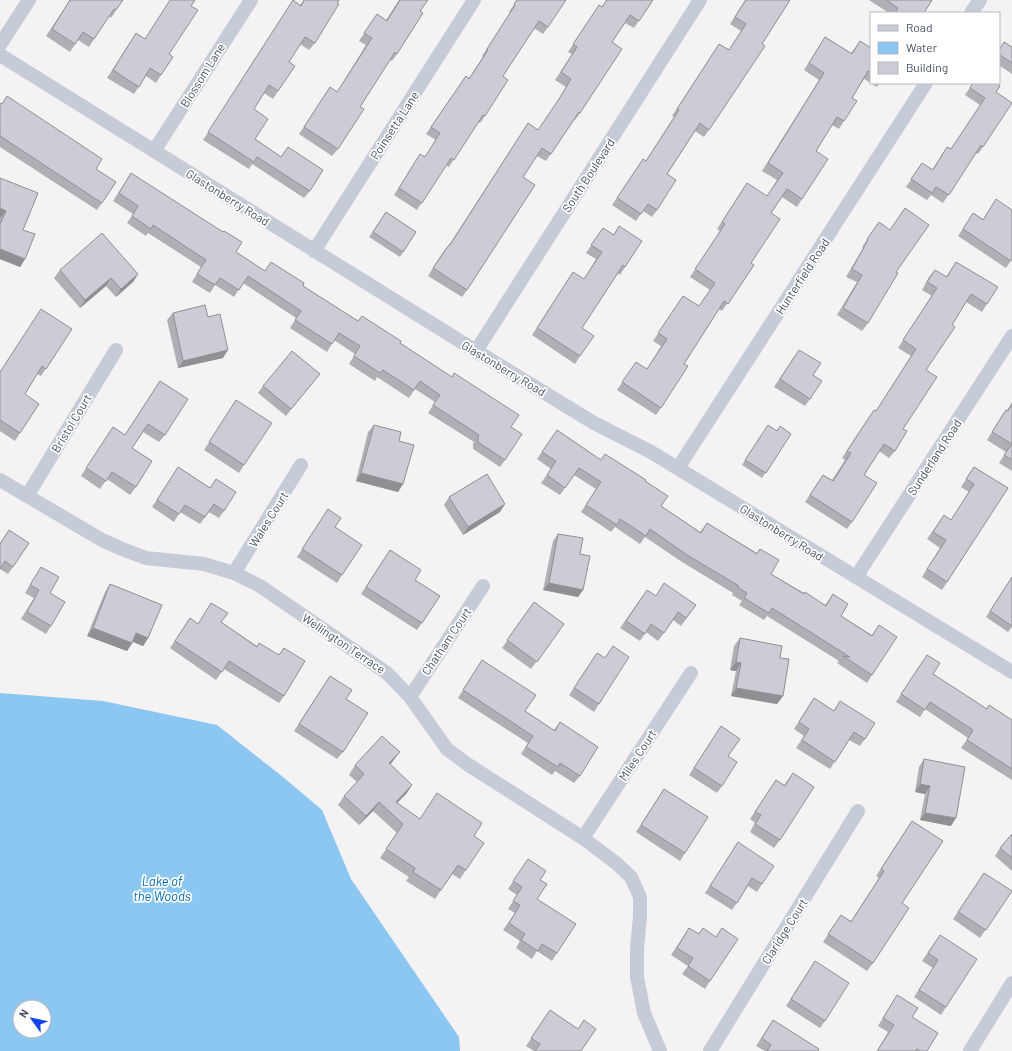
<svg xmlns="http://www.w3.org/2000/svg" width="1012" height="1051" viewBox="0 0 1012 1051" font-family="Barlow,sans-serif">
	<rect width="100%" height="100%" fill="#f4f2f2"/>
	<path fill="#8bc7f1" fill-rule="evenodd" d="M0,693L103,701L217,725L283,777L322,810L351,879L459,1037L460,1051H0ZM20,1007H44V1031H20Z"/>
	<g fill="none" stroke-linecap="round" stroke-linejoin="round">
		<path stroke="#c5cbd7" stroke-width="14" d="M971,13L980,0
			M0,45L29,0
			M0,55L476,351L594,423L651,452L1012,672
			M154,151L251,0
			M314,251L474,0
			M476,351L700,0
			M678,468L926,83
			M0,480L102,540L122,549L146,558L204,564L234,573L260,586L387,673L410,697L447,749L467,764L583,838L616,863L631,877L640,897V916L637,949V977L644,1013L660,1051
			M27,496L116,350
			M234,573L301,465
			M856,577L1012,336
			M410,697L483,586
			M583,838L691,673
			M710,1051L858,811
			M970,1051L1012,983"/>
	</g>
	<path fill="#afb0b6" d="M70,0H123L111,18L109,16L89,47L78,40L70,52L46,36Z
		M170,0H195L191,6L169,54L161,75L156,83L146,76L134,94L107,78L136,33L145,39Z
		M293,0L300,5L304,0H339L315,43L309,50L300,44L289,62L278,91L273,99L264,93L254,109L255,139L281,157L288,147L310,191L304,198L252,164L249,169L203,140Z
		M399,0H428L420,11L397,54L392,61L390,60L360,107L338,149L332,156L299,134L330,87L337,92L366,45L359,41L377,14L386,20Z
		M517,0L548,27L543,34L534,28L503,76L485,116L480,123L478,122L449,167L446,165L417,210L394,195L420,154L425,157L436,140L426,134L466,76L469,78L483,57L482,56L510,13L509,12Z
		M606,0H653L634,28L625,23L612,42L580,113L575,120H574L546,161L537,156L523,177L467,290L462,297L428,276L443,252L449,245L528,123L538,130L554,107L566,87L555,80L572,54L568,52L599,5L602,7Z
		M745,0H790L762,44L740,84L735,91L704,137L695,131L667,174L657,210L652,217L643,211L636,221L612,205L643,159L646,161L674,117L672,116L719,44L729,50L741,31L730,24Z
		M869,0H932L924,13H889Z
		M825,37L851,53L860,41L871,48V83H879L877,87L864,79L852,98L844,121L839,129L832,125L816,151L802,199L797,207L782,197L771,213L751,263L754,265L722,311L719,309L684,364L661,408L656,415L617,390L636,362L647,369L661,346L653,341L683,296L699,306L710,290L690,277L720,231L717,229L747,183L767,196L777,180L762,171L819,80L804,70Z
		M1004,42L1012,47V74L999,65V50Z
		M973,83L996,92L983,147L978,154L976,153L943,203L931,195L927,200L906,187L922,163L932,170L947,147L951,149L980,105L965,95Z
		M7,96L96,169L102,203L97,210L0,147V103L2,104Z
		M131,173L236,252L265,271L271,262L303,286L358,321L400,343L511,427L505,460L500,467L473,449V444L474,442L428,413L435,402L415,389L409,398L377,377L375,381L349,364L355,354L334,340L327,352L290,328L296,318L243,283L234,297L215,285L210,293L192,282L201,267L148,233L146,236L127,223L133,214L113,201Z
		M0,179L25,259L20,267L0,259Z
		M386,212L416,232L400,257L369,237Z
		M973,213L983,219L1012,259L1006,268L958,236Z
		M879,222L896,272L868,323L862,331L837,315L857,282L846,277L863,248L862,247Z
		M619,226L625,267L620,275L618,273L582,328L580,356L575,364L532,335L568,280L584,279L596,259L586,253L603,228L614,235Z
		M956,262L987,304L982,312L966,302L952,325L926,370L895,451L889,458L879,451L864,475L852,522L847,529L805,502L823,475L832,480L845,460L842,458L869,417L876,411L911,356L898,348L932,296L922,290L929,277L935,270L946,277Z
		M60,270L138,274L133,282L116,297L106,286L80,308L54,278Z
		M173,313L208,317L223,358L178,368L167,320Z
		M72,329L41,376L37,374L25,394L20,433L15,441L0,431V371Z
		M794,357L813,375L810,399L805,406L774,387Z
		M320,374L314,381L286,416L258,393L263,386Z
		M160,381L165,435L159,442L143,432L132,448L136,487L130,495L107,479L100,489L81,476L113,427L125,435Z
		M236,400L244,465L239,473L204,450Z
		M1012,403V471L999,463L1006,452L987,440L1001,417L1006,410H1007Z
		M374,425L399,441L403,484L398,492L356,481L368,432Z
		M768,425L777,431L791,434L762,478L742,465Z
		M557,430L601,460L645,481L661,506L700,532L707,523L757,553L760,549L771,574L825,605L833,594L841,616L872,635L879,625L872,675L867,683L837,663L839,661L767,616L764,620L739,605L742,601L732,595L733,593L682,562L645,537L640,544L615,527L611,532L581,512L596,489L574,475L560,495L541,483L551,469L537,459Z
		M178,467L210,488L216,479L224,511L219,518L209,512L200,524L180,512L174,522L152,507Z
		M974,467L1008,488L942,590L922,577L940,548L927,539L944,515L951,520L969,492L961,487Z
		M449,497L500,512L463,535L444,505Z
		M328,509L335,527L342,575L337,583L297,557Z
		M9,530L13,567L8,574L0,569V543Z
		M558,534L580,554L583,590L578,597L543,590L553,541Z
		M390,550L415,580L422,623L417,630L361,594Z
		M41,567L51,626L46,634L21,619L34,598L25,593Z
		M1012,577V627L1008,632L986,617Z
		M110,584L148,638L143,646L133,642L127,651L87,636L105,592Z
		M647,590L655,596L696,605L681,626L673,620L658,641L646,632L640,641L620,628Z
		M534,602L564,624L531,669L502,648Z
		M190,618L197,623L221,622L257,646L279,655L284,648V696L279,703L224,669L216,680L170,648Z
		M740,638L780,658L783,696L777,704L731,696L736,671L730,670L734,646Z
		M613,646L599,704L594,712L569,695L597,653L605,658Z
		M482,660L525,711L554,730L560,722L580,776L574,783L555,771L552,775L521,754L528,743L458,698Z
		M922,662L933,674L987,709L1012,720V780L961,748L968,738L925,709L920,717L896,702Z
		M330,676L346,699L343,752L337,759L294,731Z
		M814,698L834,711L840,701L865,739L860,746L849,740L830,769L796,748L804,736L794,729Z
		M721,726L728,756L722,786L717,793L689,775Z
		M924,759L951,826L920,820L925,794L915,792L919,767Z
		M393,761L390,765L412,785L406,794L397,803L420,819L437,793L474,836L466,870L460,879L452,874L435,899L406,881L409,877L380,858L397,833L373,811L359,825L338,805L344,796L357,782L349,775L355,765Z
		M793,773L780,840L774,848L750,832L755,823L750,819L776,780L784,785Z
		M664,789L685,853L680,861L636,832Z
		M912,821L902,903L873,963L867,971L823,942L841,915L851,921L879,878L876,876Z
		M1012,834V871L995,856L1000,848Z
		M738,842L762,884L757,892L748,886L732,910L705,893Z
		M528,859L540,880L537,899L557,953L552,961L537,951L532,959L516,948L520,941L503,930L515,913L508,909L517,895L508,889Z
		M984,873L1012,891L980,938L953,919Z
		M689,928L698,934L716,937L710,981L705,989L682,974L688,966L671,955Z
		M940,935L946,1007L941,1015L914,997L933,968L922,961Z
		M815,961L825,1021L820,1028L786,1006Z
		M897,995L912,1017L927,1051H877L888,1032L878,1026Z
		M550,1010L578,1029L584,1020L581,1051H534L526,1046Z
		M773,1020L818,1051H765L756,1046Z"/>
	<path fill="#8f9094" d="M0,208L6,211L0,218Z
		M0,249L25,259L20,267L0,259Z
		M138,274L133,282L116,297L121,289Z
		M111,278L106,286L80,308L85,300Z
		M228,350L223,358L178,368L183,361Z
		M361,473L403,484L398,492L356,481Z
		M505,504L500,512L463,535L468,527Z
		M549,583L583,590L578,597L543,590Z
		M93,628L132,643L127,651L87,636Z
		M136,633L148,638L143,646L131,641Z
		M736,662L741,663L736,671L730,670Z
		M736,688L783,696L777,704L731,696Z
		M400,752L393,761L383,773L389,763Z
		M920,784L930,786L925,794L915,792Z
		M412,785L406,794L389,811L396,802Z
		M379,802L373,811L359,825L366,816Z
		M925,813L956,818L951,826L920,820Z"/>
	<path fill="#cccdd4" stroke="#8f9094" d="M70,0H123L116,10L114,9L94,39L83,32L75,44L52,29Z
		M170,0H195L191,6L198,10L169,54L173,57L161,75L150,68L139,87L113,70L136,33L145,39Z
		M293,0L301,6L304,0H339L337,3L339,4L315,43L305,37L289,62L295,66L278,91L269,85L254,109L268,119L255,139L281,157L288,147L323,170L310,191L257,157L254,162L208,132Z
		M400,0H428L420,11L423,13L397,54L395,52L360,107L364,109L338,149L304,127L330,87L337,92L372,38L364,33L377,14L387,21Z
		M517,0H566L548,27L539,21L503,76L508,80L485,116L483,115L454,160L451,158L422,203L399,188L420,154L425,157L440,133L431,127L466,76L469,79L488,50L487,49L515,5L514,4Z
		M607,0H653L639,21L630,15L612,42L622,49L580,113L579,112L551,154L542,148L523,177L535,185L467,290L433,268L449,245H450L528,123L538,130L559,99L571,79L561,72L577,47L573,44L599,5L602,7Z
		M746,0H790L762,44L765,46L709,130L700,123L667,174L676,180L657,210L648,204L641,214L617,198L643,159L646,161L679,110L677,109L719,44L729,50L746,24L735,17Z
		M886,0H932L924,13H895L898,8Z
		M825,37L852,54L860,41L871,48V72L868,71L852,98L857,101L844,121L837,117L816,151L828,159L802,199L787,189L771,213L780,219L751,263L754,265L728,304L724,301L684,364L688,366L661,408L622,382L636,362L647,369L667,339L658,333L683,296L699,306L715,283L695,269L725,224L722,222L747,183L767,196L783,173L768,163L824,73L809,63Z
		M1004,42L1012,47V63L999,54V50Z
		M973,83H996L1000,86L996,92L1012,103L983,147L981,145L949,195L936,187L932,193L911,179L922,163L933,170L947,147L951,149L985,98L970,88Z
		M7,96L102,159L96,169L116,182L102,203L0,136V103L2,104Z
		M131,173L223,232L224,231L242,242L236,252L265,271L271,262L304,283L303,286L358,321L362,316L401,341L400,343L452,377L454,373L519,415L511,427L522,434L505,460L478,442V437L479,435L433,405L440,395L420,381L414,390L383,370L380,373L354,356L360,346L339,333L332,344L295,320L301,311L248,276L239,290L220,278L215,285L197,274L206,260L153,225L151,229L132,216L138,206L119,193Z
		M0,178L38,193L23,230L35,234L25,259L0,249V224L6,211L0,208Z
		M996,199L1012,210V259L1011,261L963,229L973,213L983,220Z
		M905,208L929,225L896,272L898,273L868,323L843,308L862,275L852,269L868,240L867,239L879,222L890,230Z
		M386,212L416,232L403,252L373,232Z
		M619,226L642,241L625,267L623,265L582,328L594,336L580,356L537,328L573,272L584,279L602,252L591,245L603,228L614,235Z
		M102,233L138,274L121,289L111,278L85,300L60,270Z
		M956,262L998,287L987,304L971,294L952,325L955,327L926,370L937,377L903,429L907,431L895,451L884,444L864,475L877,483L852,522L810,495L823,475L833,481L851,453L847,451L874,410L876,411L916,349L903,340L937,288L927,282L935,270L947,277Z
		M205,305L208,317L220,314L228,350L183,361L173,313Z
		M41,309L72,329L46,369L42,366L25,394L39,404L20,433L0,420V372Z
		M799,350L821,363L813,375L822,381L810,399L780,379Z
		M292,351L320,374L291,409L263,386Z
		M160,381L188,399L165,435L148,424L132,448L152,461L136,487L112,472L106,481L86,468L113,427L125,435Z
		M236,400L272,423L244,465L209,442Z
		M1012,403V460L1004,455L1012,444L992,432L1006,410L1008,411Z
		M374,425L401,432L399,441L414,445L403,484L361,473Z
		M768,425L777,431L780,426L791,434L766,473L745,460Z
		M557,430L601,460L605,454L646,480L645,481L668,496L661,506L701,533L707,523L757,554L760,549L779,560L771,574L804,594L805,592L826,606L833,594L848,604L841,616L872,636L879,625L897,637L872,675L843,656L850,657L772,608L769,613L744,598L747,593L737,587L739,586L687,555L650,529L646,536L620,519L617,525L586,505L601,482L579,468L565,488L547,475L556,461L542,452Z
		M178,467L210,488L216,479L236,492L224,511L214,504L205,517L185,505L179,514L157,500Z
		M974,467L1008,488L947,582L927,569L946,540L933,532L944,515L951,520L974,484L966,479Z
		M487,474L505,504L468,527L449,497Z
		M328,509L341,518L335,527L362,545L342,575L302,549Z
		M9,530L29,543L13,567L5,561L0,569V544Z
		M558,534L583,538L580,554L590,556L583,590L549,583Z
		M390,550L421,570L415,580L440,596L422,623L366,587Z
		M41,567L59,577L50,593L65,602L51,626L27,612L39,590L30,585Z
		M1012,577V626L990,611Z
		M664,583L696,605L686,618L678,612L664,633L651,624L645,634L626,621L647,590L656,596Z
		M110,584L162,605L148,638L136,633L132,643L93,628Z
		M534,602L564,624L537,662L507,640Z
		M211,603L228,613L221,622L257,647L259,643L279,655L284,648L305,661L284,696L229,661L222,672L175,641L190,618L198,624Z
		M740,638L782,646L780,658L789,659L783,696L736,688L741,663L736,662Z
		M613,646L629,657L599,704L574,688L597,653L605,658Z
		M927,655L940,663L933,674L987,709L989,705L1012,720V769L967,740L973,730L930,702L925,710L901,694Z
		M482,660L536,695L525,711L555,731L560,722L598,747L580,776L560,763L558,767L526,747L533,736L463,690Z
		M330,676L352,690L346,699L368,713L343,752L299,724Z
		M814,698L834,711L840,701L875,723L865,739L854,732L835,762L802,740L809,729L799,722Z
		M721,726L740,739L728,756L737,762L722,786L694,768Z
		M382,736L400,752L389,763L412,785L396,802L420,819L437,793L482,823L474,836L484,843L466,870L458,865L441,890L413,872L415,868L386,849L403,824L379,802L366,816L344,796L364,774L355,765Z
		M924,759L965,767L956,818L925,813L930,786L920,784Z
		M793,773L814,787L780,840L755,824L761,815L755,812L776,780L785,786Z
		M664,789L708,817L685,853L641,825Z
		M912,821L943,841L902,903L909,908L873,963L828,934L841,915L851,922L884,871L881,869Z
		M1012,834V858L1000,848Z
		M738,842L774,866L762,884L752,878L737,903L710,886Z
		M528,859L546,871L540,880L547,884L537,899L576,924L557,953L542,944L538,951L521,940L525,934L509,923L520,905L513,901L522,887L513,881Z
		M984,873L1012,891L986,930L958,912Z
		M689,928L699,934L703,928L716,937L722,928L738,939L710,981L688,966L693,958L677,948Z
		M940,935L977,959L946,1007L919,990L938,960L928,953Z
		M815,961L849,983L825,1021L791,999Z
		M897,995L918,1008L912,1017L938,1033L927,1051H920L917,1049L915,1051H877L894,1025L883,1018Z
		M550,1010L578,1029L584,1020L596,1029L581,1051H535L540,1044L531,1038Z
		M773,1020L819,1049L818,1051H767L771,1045L762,1038Z"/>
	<g text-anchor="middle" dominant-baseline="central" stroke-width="3.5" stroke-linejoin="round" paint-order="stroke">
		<g font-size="12" fill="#485061" stroke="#fff">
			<text transform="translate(202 75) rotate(-58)">Blossom Lane</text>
			<text transform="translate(394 125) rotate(-57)">Poinsetta Lane</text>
			<text transform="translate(588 175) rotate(-57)">South Boulevard</text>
			<text transform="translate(228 197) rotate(32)">Glastonberry Road</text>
			<text transform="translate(802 276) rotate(-57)">Hunterfield Road</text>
			<text transform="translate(504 368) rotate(31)">Glastonberry Road</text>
			<text transform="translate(71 423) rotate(-59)">Bristol Court</text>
			<text transform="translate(934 457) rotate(-57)">Sunderland Road</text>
			<text transform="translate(268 519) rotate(-58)">Wales Court</text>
			<text transform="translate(782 532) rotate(32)">Glastonberry Road</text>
			<text transform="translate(446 641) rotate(-56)">Chatham Court</text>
			<text transform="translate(344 643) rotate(34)">Wellington Terrace</text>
			<text transform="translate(637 755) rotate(-57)">Miles Court</text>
			<text transform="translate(784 931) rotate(-58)">Claridge Court</text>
		</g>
		<g font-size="13" font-style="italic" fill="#056eb7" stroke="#fff">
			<text x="162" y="881">Lake of<tspan x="162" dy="15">the Woods</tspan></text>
		</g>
	</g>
	<rect x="870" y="12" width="130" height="72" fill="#ffffff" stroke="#b6b9c0"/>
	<rect x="878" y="25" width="20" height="6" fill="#c5cbd7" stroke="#b6b9c0"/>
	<text x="906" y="32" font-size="12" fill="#485061">Road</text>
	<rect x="878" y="42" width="20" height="12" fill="#8bc7f1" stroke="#b6b9c0"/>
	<text x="906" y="52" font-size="12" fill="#485061">Water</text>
	<rect x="878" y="62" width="20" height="12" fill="#cccdd4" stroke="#b6b9c0"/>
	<text x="906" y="72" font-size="12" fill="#485061">Building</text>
	<g transform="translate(32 1019) rotate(303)"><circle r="19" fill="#ffffff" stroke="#b6b9c0"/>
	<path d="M0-3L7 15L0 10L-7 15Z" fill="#1145ef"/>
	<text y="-6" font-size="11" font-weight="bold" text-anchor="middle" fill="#485061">N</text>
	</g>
</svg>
